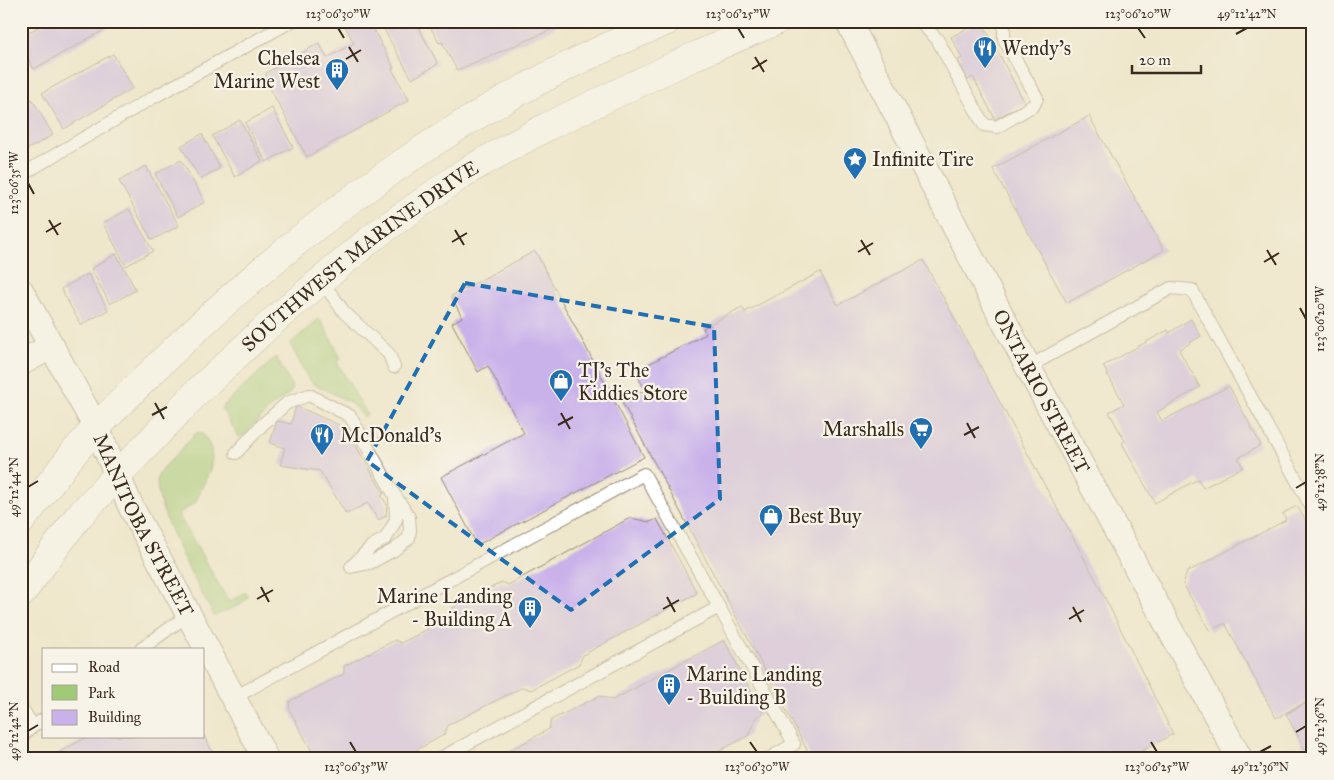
<svg xmlns="http://www.w3.org/2000/svg" width="1334" height="780" viewBox="0 0 1334 780" font-family="'IM FELL Great Primer',serif">
	<rect width="100%" height="100%" fill="#f7f3e8"/>
	<filter id="ink" filterUnits="userSpaceOnUse"><feTurbulence type="fractalNoise" baseFrequency=".02" numOctaves="2"/><feDisplacementMap in="SourceGraphic" scale="10" xChannelSelector="R" yChannelSelector="G"/><feConvolveMatrix kernelMatrix="1 2 1 2 8 2 1 2 1" color-interpolation-filters="sRGB"/></filter>
	<filter id="wash" filterUnits="userSpaceOnUse"><feTurbulence type="fractalNoise" baseFrequency=".0096" numOctaves="4" result="noise"/><feDisplacementMap in="SourceGraphic" scale="20" xChannelSelector="R" yChannelSelector="G"/><feGaussianBlur stdDeviation="1.12" result="paint"/><feColorMatrix in="noise" values="0 0 0 0 0 0 0 0 0 0 0 0 0 0 0 0 0 1.4 0 .05"/><feComposite in="paint" operator="in"/></filter>
	<g filter="url(#wash)">
		<rect width="100%" height="100%" fill="#efe7cc"/>
		<path fill="#a1ca76" stroke="#6e7a4a" d="M318,319L321,321L341,358L337,362L367,414L363,417L350,402L313,384L308,378L290,344Z
			M276,357L291,385L292,390L289,394L273,405L244,435L239,437L221,408Z
			M197,432L203,434L211,448L212,458L210,470L195,503L178,514L229,602L246,592L248,597L240,605L214,616C202,593 144,493 160,472Z"/>
		<g id="blocks">
			<path fill="#c9b1ea" d="M48,21H108L111,26L34,69L21,47V37Z
				M138,21H156L142,29Z
				M355,21H369L394,68L392,69L409,100L307,157L266,81V73L319,43L327,58L354,43L345,26Z
				M379,21H415L438,64L412,79Z
				M427,21H566L544,33L457,70L442,42L439,43Z
				M979,22L981,27L984,26L1025,103L995,119L973,77L968,80L958,60L962,58L951,37Z
				M113,54L133,88L64,129L42,93Z
				M21,63L27,74L21,77Z
				M32,99L53,135L21,153V105Z
				M272,108L293,147L266,162L245,123Z
				M1089,116L1164,250L1067,303L993,169Z
				M240,120L262,161L235,177L212,136Z
				M202,134L220,168L200,179L181,146Z
				M181,160L205,202L178,217L155,174Z
				M146,166L179,226L152,240L119,181Z
				M129,209L153,251L126,266L103,223Z
				M535,251L644,457L477,545L441,477L524,433L488,366L478,372L452,323L462,317L451,296Z
				M116,254L136,290L110,304L91,269Z
				M923,260L1098,584L1173,734L1140,752L1143,759H812L622,402L645,390L635,371L706,334L703,328L742,307L745,312L820,272L838,305Z
				M88,274L108,310L81,325L61,289Z
				M1191,319L1201,336L1179,350L1200,387L1157,412L1162,421L1229,386L1261,445L1238,458L1243,467L1203,488L1198,479L1155,503L1122,443L1125,441L1109,412L1124,404L1103,366L1168,330L1169,333Z
				M296,406L339,425L342,431L348,427L354,438L352,439L384,494L381,495L387,505L386,516L378,520L368,503L346,514L320,471L280,465L285,448L270,443L277,421L291,424Z
				M1297,506L1313,532V698L1276,718L1225,623L1210,631L1183,584L1187,572L1286,520L1283,513Z
				M630,518L650,522L657,519L697,593L583,655L579,664L531,690L523,687L448,725L444,735L400,759H316L289,709L290,701L344,674V666L395,640L401,643L451,617L452,608L502,582L508,585Z
				M724,640L763,713L756,717L748,736L704,759H494L549,729L551,720L599,696L613,700Z
				M1313,700V759H1310L1286,714Z
				M89,736H204L216,759H47Z"/>
		</g>
	</g>
	<g filter="url(#ink)">
		<use href="#blocks" fill-opacity="0" stroke="#958875" stroke-width="1"/>
		<g fill="none" stroke-linecap="round" stroke-linejoin="round">
			<g stroke="#958875" stroke-width="14">
				<path id="lane" d="M921,21L924,26L937,39L984,125L997,127L1034,105L1037,98L1004,39V21
					M21,175L152,98L292,21
					M321,280L344,312L389,354L394,367
					M1028,367L1171,288L1192,290L1313,510
					M236,453L262,425L287,403L309,395L350,416L395,496L396,520L386,538L372,546L351,567
					M351,567L370,563L394,550L409,538L410,530L409,517L396,497
					M141,649L188,615
					M233,698L644,474L719,607
					M21,707L33,726L21,737
					M33,726L44,719
					M439,759L719,607L794,744L768,759"/>
			</g>
			<g stroke="#958875" stroke-width="27">
				<g id="street">
					<path id="s1" d="M848,21L1028,367L1240,759"/>
					<path id="s2" d="M21,291L97,429L131,507L266,759"/>
					<path d="M21,363L52,346"/>
				</g>
			</g>
			<g stroke="#958875" stroke-width="29">
				<g id="primary">
					<path d="M21,521C38,499 55,477 72,455C102,419 137,387 170,354C316,213 478,97 667,21"/>
					<path id="s3" d="M21,594L78,517L196,393L272,322L373,237L465,172L548,126L695,56L776,21"/>
				</g>
			</g>
			<use href="#lane" stroke="#fff" stroke-width="12"/>
			<use href="#street" stroke="#fff" stroke-width="25"/>
			<use href="#primary" stroke="#fff" stroke-width="28"/>
		</g>
	</g>
	<path d="M0 0H1334V780H0ZM465,283L714,327L720,499L571,610L367,461Z" fill="#efe7cc" fill-opacity=".55" fill-rule="evenodd"/>
	<path fill="none" stroke="#1f6fb2" stroke-width="4" stroke-dasharray="10 6" stroke-linejoin="round" d="M465,283L714,327L720,499L571,610L367,461Z"/>
	<path fill="none" stroke="#3b2a1e" stroke-width="2" d="M338,28L344,38M738,28L744,38M1138,28L1145,38M1236,34L1247,28M349,47L358,62M755,57L764,72M346,59L361,50M752,69L767,60M28,183L34,194M49,220L58,235M455,230L464,245M46,232L61,223M861,240L870,255M452,242L467,233M1267,250L1276,265M858,252L873,243M1264,262L1279,253M1300,308L1306,319M155,403L164,419M561,413L570,429M152,415L167,407M967,423L975,438M558,425L573,417M964,435L979,427M28,487L38,481M1296,488L1306,482M261,587L269,602M667,597L675,612M257,599L273,590M1073,607L1081,622M663,609L679,600M1069,619L1084,610M28,731L38,725M1296,732L1306,726M350,742L356,752M750,742L757,752M1151,742L1157,752M1260,752L1271,746"/>
	<defs>
		<g id="restaurant-pin" transform="scale(1.25)"><path d="M0 17L-7.5 6A9.5 9.5 0 1 1 7.5 6Z" fill="#1f6fb2" stroke="#f7f3e8"/><path d="M-5-6h1v4h1v-4h1v4h1v-4h1v5L-1.5 .5V6h-2V.5L-5-1ZM5-6V6H3V1.5H1.5Q1.5-4 5-6Z" fill="#fff"/></g>
		<g id="building-pin" transform="scale(1.25)"><path d="M0 17L-7.5 6A9.5 9.5 0 1 1 7.5 6Z" fill="#1f6fb2" stroke="#f7f3e8"/><path d="M-4-6H4V6H1V3H-1V6H-4ZM-2.5-4.3h1.7v1.8h-1.7ZM.8-4.3h1.7v1.8H.8ZM-2.5-1h1.7V.8h-1.7ZM.8-1h1.7V.8H.8Z" fill="#fff"/></g>
		<g id="sight-pin" transform="scale(1.25)"><path d="M0 17L-7.5 6A9.5 9.5 0 1 1 7.5 6Z" fill="#1f6fb2" stroke="#f7f3e8"/><path d="M0-6L1.8-2.2L6-1.7L2.9 1.2L3.7 5.4L0 3.3L-3.7 5.4L-2.9 1.2L-6-1.7L-1.8-2.2Z" fill="#fff"/></g>
		<g id="shop-pin" transform="scale(1.25)"><path d="M0 17L-7.5 6A9.5 9.5 0 1 1 7.5 6Z" fill="#1f6fb2" stroke="#f7f3e8"/><path d="M-5-2.5h2.3a2.7 3.5 0 0 1 5.4 0H5L5.5 6h-11ZM-1.5-2.5h3a1.5 2.3 0 0 0-3 0Z" fill="#fff"/></g>
		<g id="supermarket-pin" transform="scale(1.25)"><path d="M0 17L-7.5 6A9.5 9.5 0 1 1 7.5 6Z" fill="#1f6fb2" stroke="#f7f3e8"/><path d="M-6-5.5h2.5l.6 2H6L4.5 2H-2.5L-4.4-4H-6ZM-1.5 3.2a1.3 1.3 0 1 0 .1 0ZM3 3.2a1.3 1.3 0 1 0 .1 0Z" fill="#fff"/></g>
	</defs>
	<g fill-rule="evenodd">
		<use href="#restaurant-pin" x="985" y="48"/>
		<use href="#building-pin" x="337" y="70"/>
		<use href="#sight-pin" x="855" y="159"/>
		<use href="#shop-pin" x="561" y="381"/>
		<use href="#supermarket-pin" x="921" y="429"/>
		<use href="#restaurant-pin" x="322" y="435"/>
		<use href="#shop-pin" x="771" y="516"/>
		<use href="#building-pin" x="530" y="608"/>
		<use href="#building-pin" x="669" y="685"/>
	</g>
	<g text-anchor="middle" dominant-baseline="central" stroke-width="4.5" stroke-linejoin="round" paint-order="stroke">
		<g font-size="20" fill="#3b2a1e" stroke="#f7f3e8" text-anchor="start">
			<text x="1002" y="48">Wendy's</text>
			<text x="320" y="58" text-anchor="end">Chelsea<tspan x="320" dy="23">Marine West</tspan></text>
			<text x="872" y="159">Infinite Tire</text>
			<text x="578" y="370">TJ's The<tspan x="578" dy="23">Kiddies Store</tspan></text>
			<text x="904" y="429" text-anchor="end">Marshalls</text>
			<text x="340" y="435">McDonald's</text>
			<text x="788" y="516">Best Buy</text>
			<text x="512" y="596" text-anchor="end">Marine Landing<tspan x="512" dy="23">- Building A</tspan></text>
			<text x="686" y="674">Marine Landing<tspan x="686" dy="23">- Building B</tspan></text>
		</g>
		<g font-size="20" fill="#3b2a1e" stroke="#f7f3e8">
			<text stroke="none"><textPath href="#s3" startOffset="481">SOUTHWEST MARINE DRIVE</textPath></text>
			<text stroke="none"><textPath href="#s1" startOffset="418">ONTARIO STREET</textPath></text>
			<text stroke="none"><textPath href="#s2" startOffset="264">MANITOBA STREET</textPath></text>
		</g>
	</g>
	<rect width="1334" height="780" fill="none" stroke="#f7f3e8" stroke-width="55"/>
	<rect x="42" y="648" width="162" height="90" fill="#f7f3e8" stroke="#aca397"/>
	<rect x="52" y="664" width="25" height="8" fill="#ffffff" stroke="#aca397"/>
	<text x="88" y="672" font-size="15" fill="#3b2a1e">Road</text>
	<rect x="52" y="685" width="25" height="15" fill="#a1ca76" stroke="#aca397"/>
	<text x="88" y="698" font-size="15" fill="#3b2a1e">Park</text>
	<rect x="52" y="710" width="25" height="15" fill="#c9b1ea" stroke="#aca397"/>
	<text x="88" y="722" font-size="15" fill="#3b2a1e">Building</text>
	<path d="M1132 65v8h69v-8" fill="none" stroke="#3b2a1e" stroke-width="2.5"/>
	<text x="1139" y="65" font-size="15" fill="#3b2a1e" stroke="#f7f3e8" stroke-width="4" paint-order="stroke">20 m</text>
	<rect x="28" y="28" width="1278" height="724" fill="none" stroke="#3b2a1e" stroke-width="2"/>
	<g font-size="12" text-anchor="middle" fill="#3b2a1e">
		<text x="338" y="18">123°06'30"W</text>
		<text x="738" y="18">123°06'25"W</text>
		<text x="1138" y="18">123°06'20"W</text>
		<text x="1247" y="18">49°12'42"N</text>
		<text transform="translate(14 183) rotate(-90)" y="4">123°06'35"W</text>
		<text transform="translate(1320 319) rotate(-90)" y="4">123°06'20"W</text>
		<text transform="translate(1320 482) rotate(-90)" y="4">49°12'38"N</text>
		<text transform="translate(14 487) rotate(-90)" y="4">49°12'44"N</text>
		<text transform="translate(1320 726) rotate(-90)" y="4">49°12'36"N</text>
		<text transform="translate(14 731) rotate(-90)" y="4">49°12'42"N</text>
		<text x="356" y="771">123°06'35"W</text>
		<text x="757" y="771">123°06'30"W</text>
		<text x="1157" y="771">123°06'25"W</text>
		<text x="1260" y="771">49°12'36"N</text>
	</g>
</svg>
